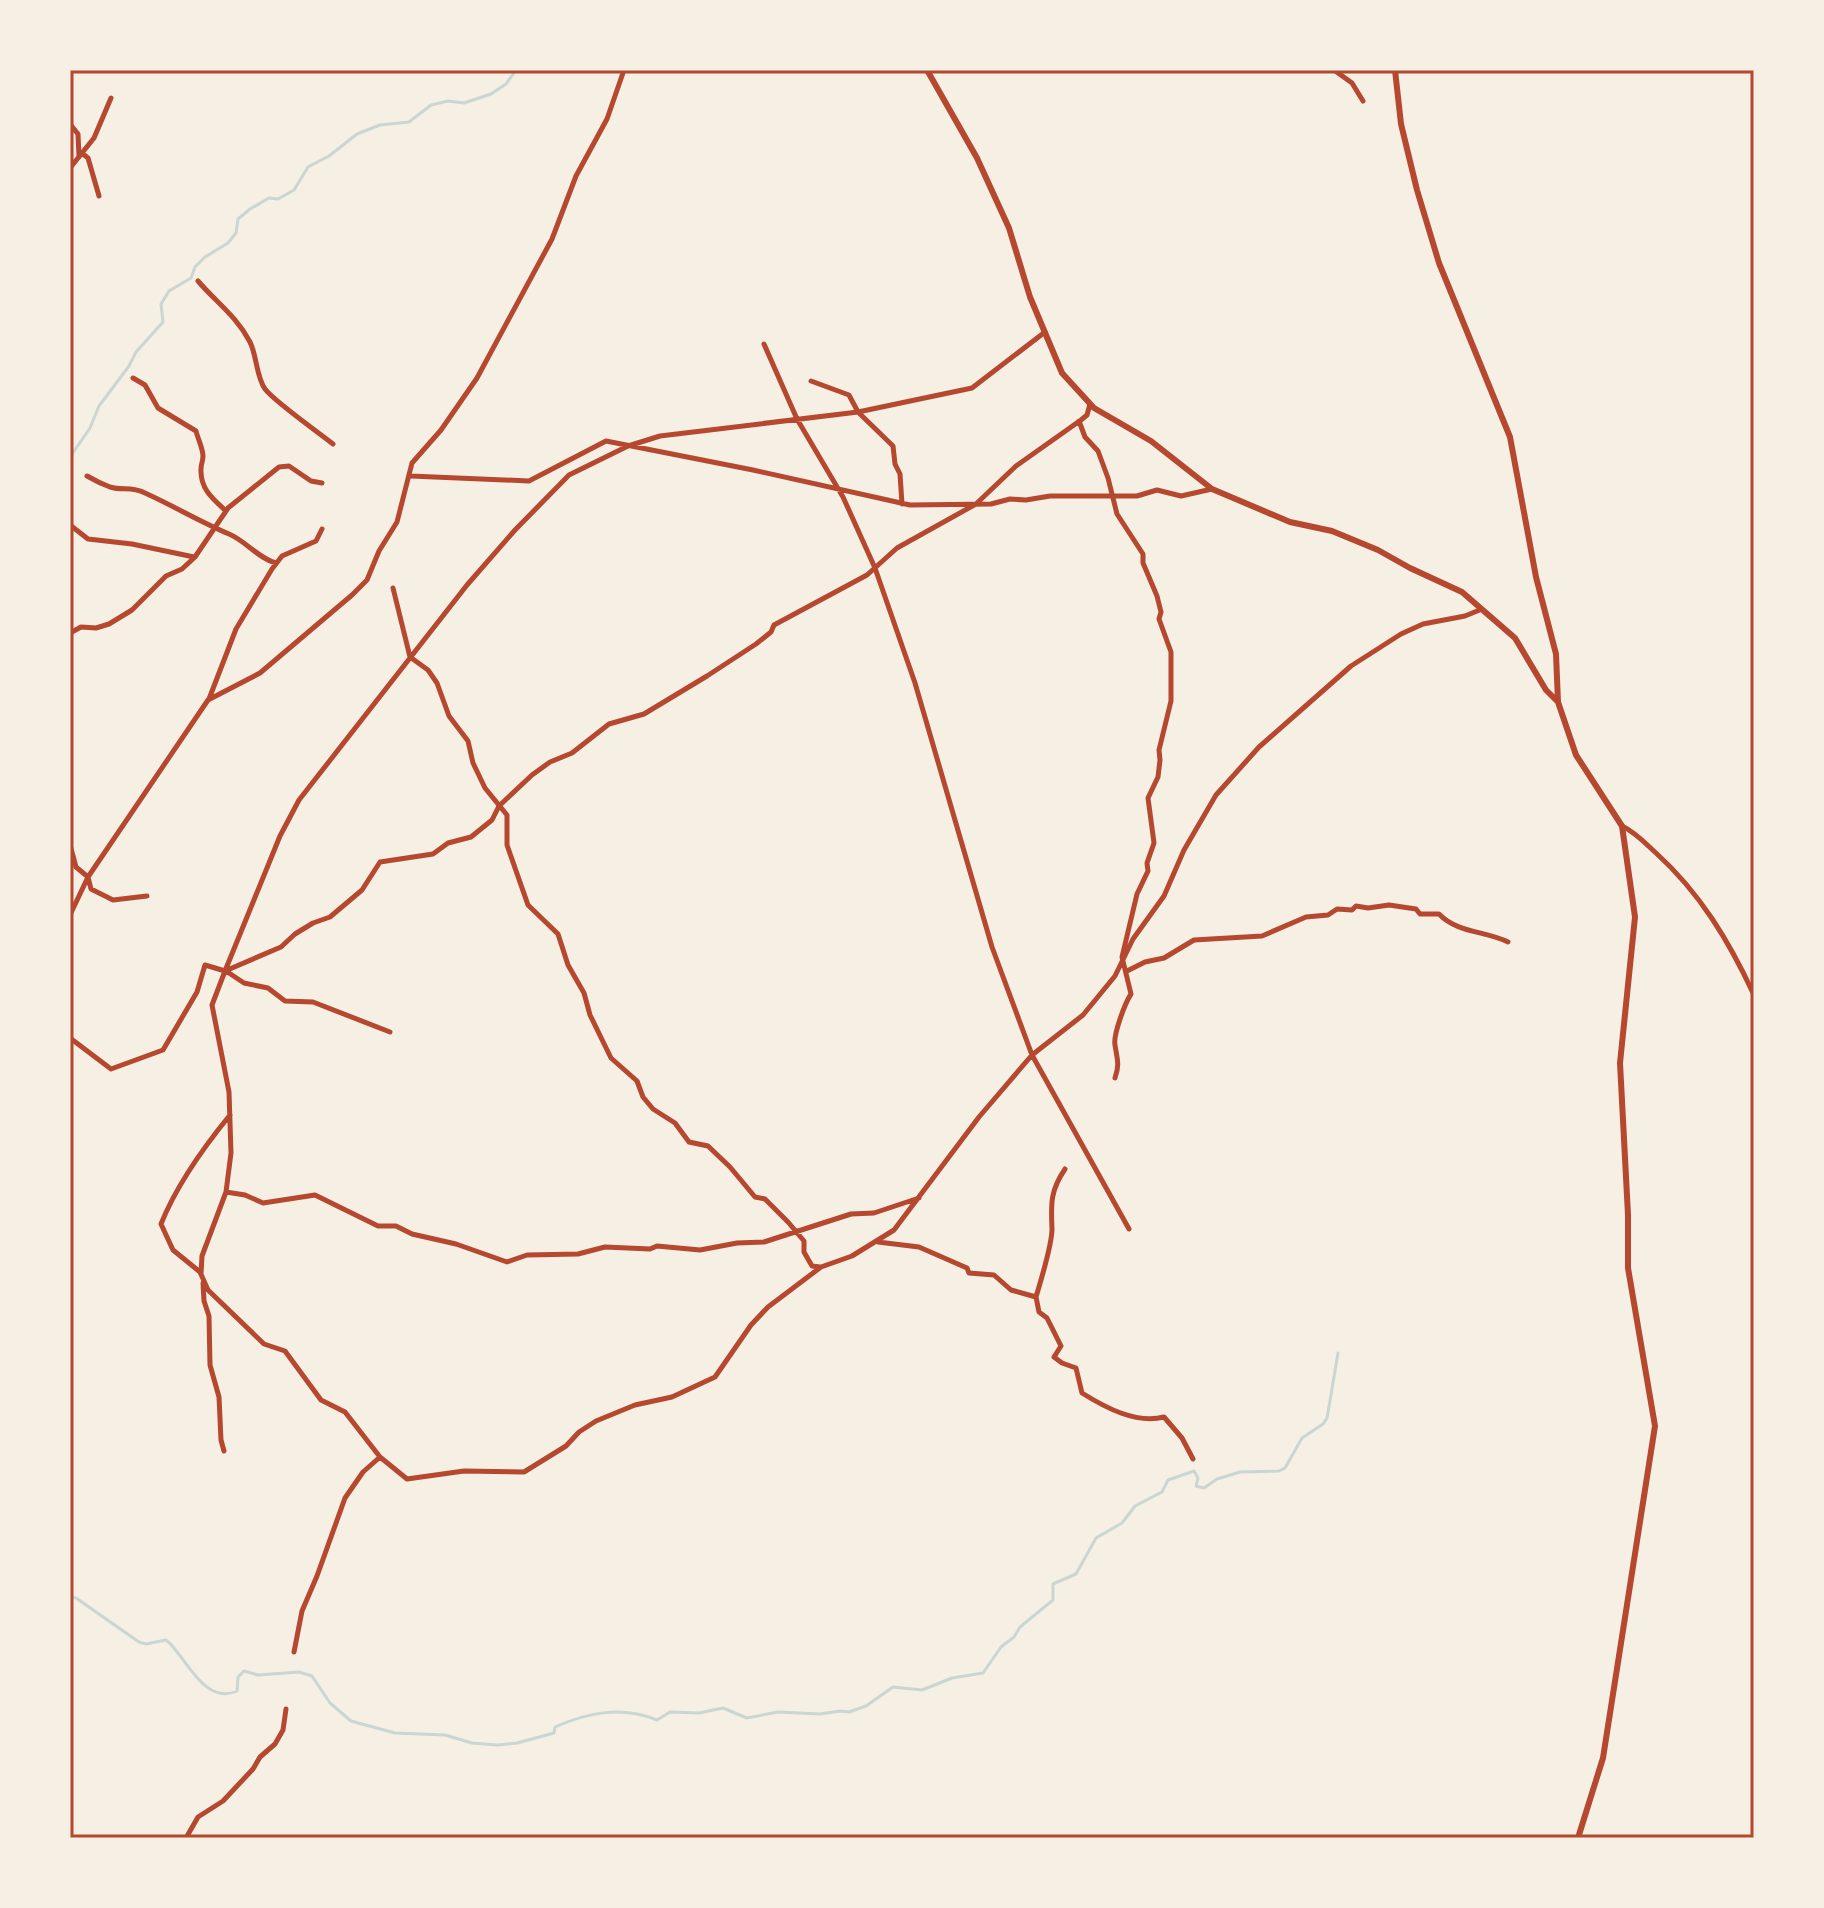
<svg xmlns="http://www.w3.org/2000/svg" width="1824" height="1908" viewBox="0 0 1824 1908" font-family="Quicksand,sans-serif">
	<rect width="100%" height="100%" fill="#f6efe4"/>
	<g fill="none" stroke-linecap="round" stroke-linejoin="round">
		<path stroke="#c9d6d2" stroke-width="3" d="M70,457L90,428L99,406L129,366L136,352L163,322L161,304L169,291L191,278L195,267L205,257L228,243L236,233L238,219L250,209L269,198L278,199L294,190L308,167L329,156L357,134L380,125L409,122L431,105L448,101L464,103L491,94L506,84L516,70
			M70,1597L76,1598L139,1642L146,1644L166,1640C185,1654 203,1706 237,1691L238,1677L244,1671L258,1675L299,1672L312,1676L330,1703L351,1721L395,1733L445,1735L472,1743L497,1745L517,1743L554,1733L555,1727C589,1712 622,1706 657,1720L670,1712L699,1713L723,1708L747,1718L778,1712L820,1714L840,1711L849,1712L866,1706L893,1687L922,1690L952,1678L983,1673L1001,1647L1014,1637L1020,1627L1053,1600V1584L1076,1574L1096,1538L1122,1523L1135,1506L1162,1492L1168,1480L1194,1471L1198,1478L1196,1486L1204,1488L1217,1479L1240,1472L1279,1471L1285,1468L1302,1438L1323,1424L1327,1418L1338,1353"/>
		<path stroke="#b5482f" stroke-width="5" d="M1334,70L1352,83L1363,101
			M70,124L78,134L79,157
			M83,154L88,158L99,196
			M70,168L94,138L111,98
			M198,281C216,302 237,317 250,342C257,356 256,376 265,389C275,402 318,432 333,444
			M1045,332L972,388L858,412L660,436L628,446L569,475L515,530L467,585L299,800L280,836L225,971L281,947L295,934L313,923L330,917L362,890L380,862L433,854L448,843L471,837L492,820L499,806L532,775L550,762L572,753L609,724L644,714L707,676L756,644L771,632L774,625L867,575L897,548L976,504L1016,466L1081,420L1087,415L1090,404
			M764,344L797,419L843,497L875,568L915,683L992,947L1032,1055L1129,1229
			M133,378L145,385L158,408L196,431C198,439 203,449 203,456C203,461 201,464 201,469C200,489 213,499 226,511
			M811,381L849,395L858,412L893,446L895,464L900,474L902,504
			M1079,421L1085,437L1098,451L1108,478L1117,514L1143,554V563L1157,596L1161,612L1159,619L1171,652V701L1159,750L1160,760L1158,777L1148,798L1154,843L1147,863L1148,871L1137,894L1122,957L1131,994C1125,1003 1113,1035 1115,1045C1117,1059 1120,1064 1115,1078
			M87,476C94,480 102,484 110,487C123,491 131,486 145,493C174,506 200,522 229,534C246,541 259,559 276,563
			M411,476L529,481L606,441L753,470L910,505L991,504L1010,499L1026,500L1050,496H1137L1157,490L1181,496L1212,489
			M70,525L88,539L132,544L194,557
			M393,588L410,657L428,670L437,683L449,716L468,741L473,763L485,788L507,815V845L528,905L558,934L568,965L584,993L590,1015L611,1058L637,1081L643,1097L653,1109L675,1123L689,1142L708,1146L730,1167L755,1197L765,1199L788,1222L804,1241V1252L812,1266L820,1267
			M70,633L81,627L96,628L109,624L132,610L166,576L182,569L195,557L228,508L279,467L289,466L311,481L322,483
			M209,699L236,629L272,569L282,556L316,541L322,529
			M1622,826C1635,832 1645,843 1656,853C1700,893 1729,941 1754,995
			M70,845L76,867L88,877L91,889L113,900L147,896
			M70,915L88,877L208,700L260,673L352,595L367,580L379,551L397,522L412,463L441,430L477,378L552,239L576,176L607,119L624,70
			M226,971L244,983L268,988L285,1001L313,1002L390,1032
			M1127,971L1145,962L1164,958L1194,940L1262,936L1306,917L1328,915L1337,909L1352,910L1356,906L1368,908L1389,905L1416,909L1420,914H1439C1457,933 1486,931 1508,942
			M70,1038L111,1069L163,1050L197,992L205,965L225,971L212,1005L229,1092L231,1153L226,1192L202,1256L201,1274
			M230,1115C203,1148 177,1184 161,1224L173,1250L200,1272L208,1290L264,1344L285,1351L321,1400L345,1412L380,1457L407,1479L464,1471L524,1472L566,1446L579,1432L596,1421L635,1405L672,1397L715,1377L751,1325L768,1307L821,1267L852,1256L894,1230L979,1117L1032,1055L1083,1015L1115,976L1133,939L1164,896L1184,850L1216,795L1259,747L1351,666L1401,634L1423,624L1465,616L1482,609
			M226,1192L245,1195L263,1203L315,1195L378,1226H396L412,1234L456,1244L507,1262L527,1255L578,1254L605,1247L650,1249L657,1246L700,1250L737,1243L764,1242L851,1214L874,1213L919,1198
			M878,1242L919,1247L967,1268L969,1273L994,1275L1011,1290L1036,1297L1039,1312L1047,1318L1061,1346L1054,1357L1062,1363L1076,1368L1082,1393C1106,1408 1136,1424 1164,1417L1182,1438L1193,1459
			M203,1283L204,1301L209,1316L210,1365L219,1397L221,1440L224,1451
			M1036,1297C1041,1280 1052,1245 1052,1229C1051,1204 1050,1191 1065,1169
			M294,1652L302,1611L317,1576L345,1498L363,1472L380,1457
			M186,1838L198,1817L223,1801L253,1769L260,1757L275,1744L283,1730L286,1709"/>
		<path stroke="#b5482f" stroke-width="6" d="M927,70L977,158L1009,228L1030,297L1062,373L1094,408L1151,441L1212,489L1290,522L1332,531L1378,550L1410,568L1462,592L1515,638L1546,690L1558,702
			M1395,70L1401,124L1417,190L1439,263L1510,437L1536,577L1556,654L1558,702L1576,755L1622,826L1635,917L1620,1063L1628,1215V1268L1655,1426L1603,1758L1578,1838"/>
	</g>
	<rect width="1824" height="1908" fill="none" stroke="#f6efe4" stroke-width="144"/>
	<rect x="72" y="72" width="1680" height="1764" fill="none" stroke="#b5482f" stroke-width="3"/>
</svg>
